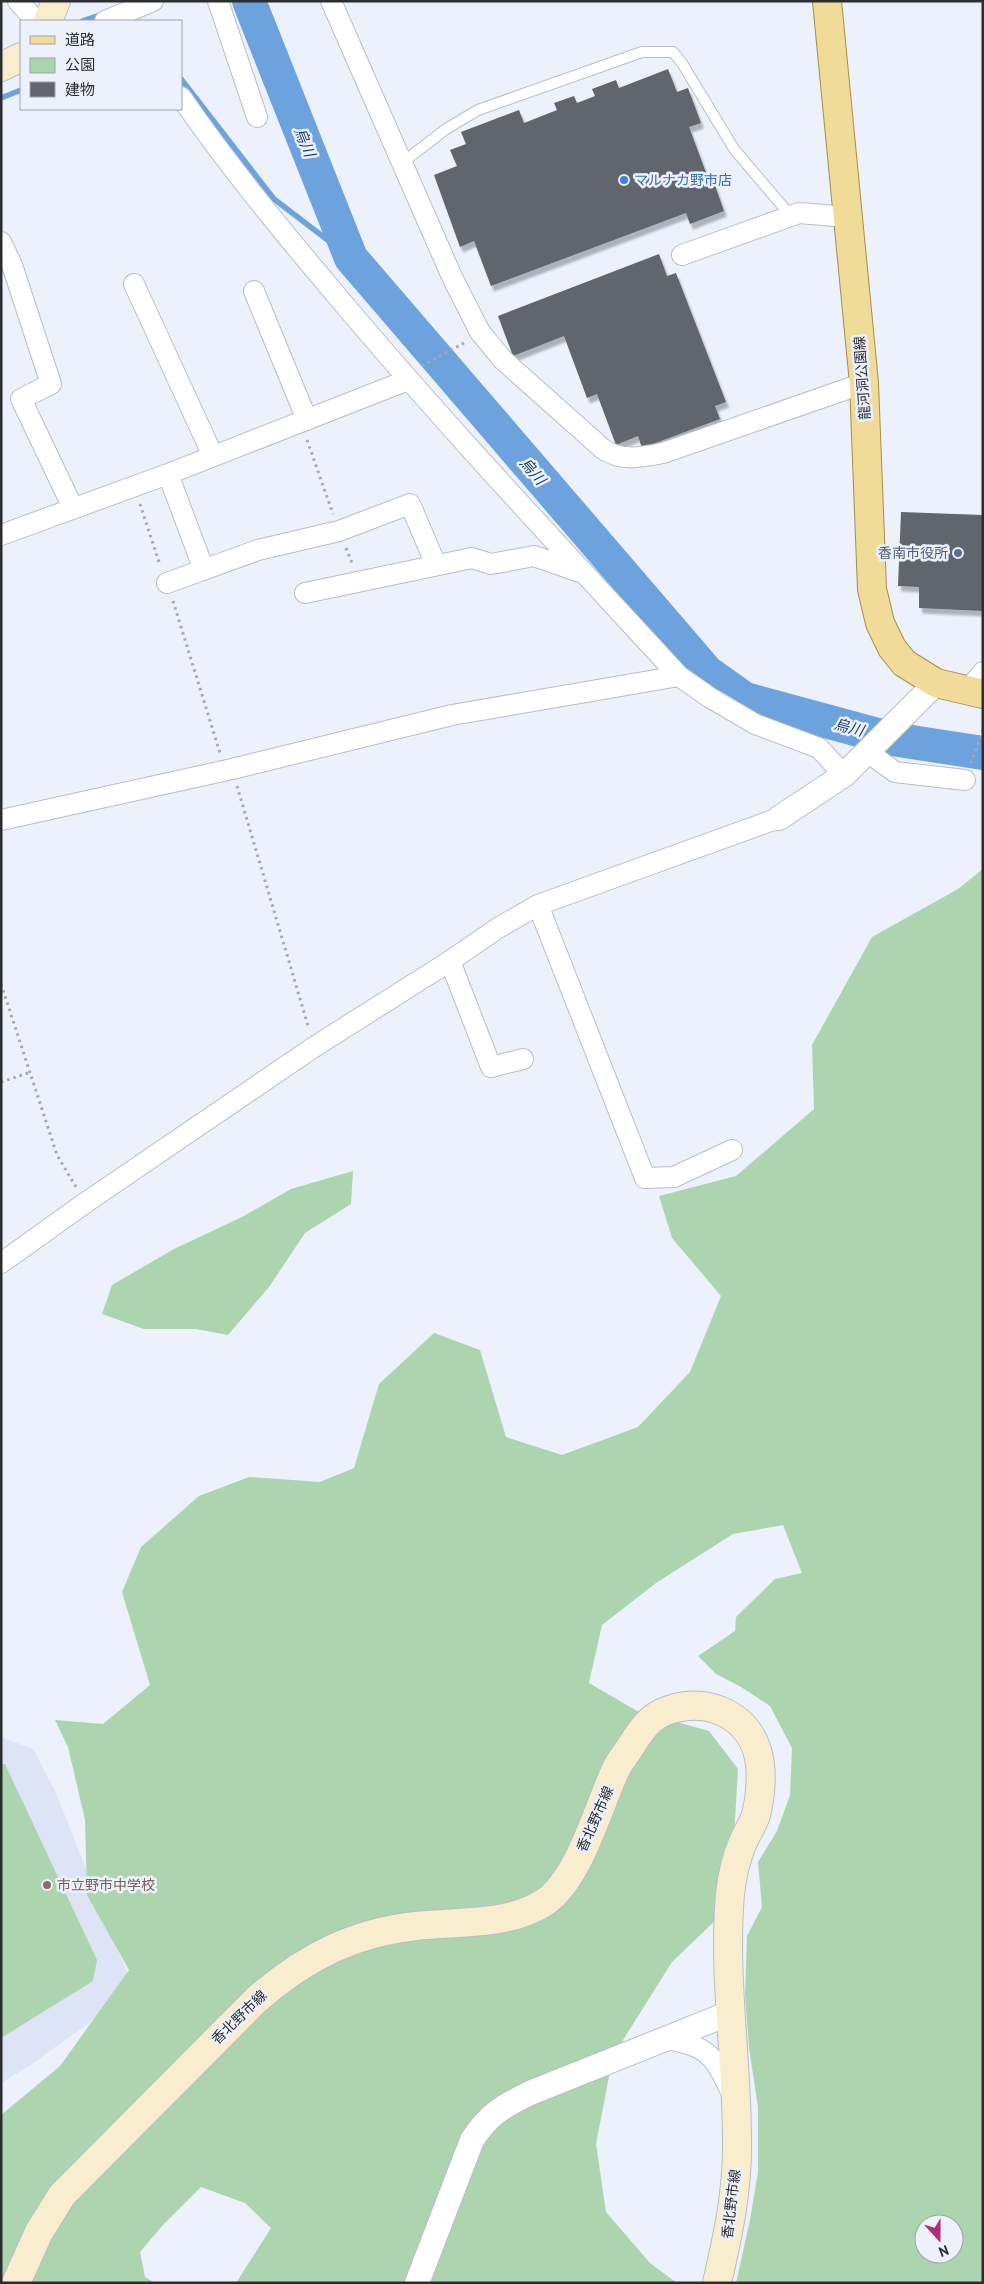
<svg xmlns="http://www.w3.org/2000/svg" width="984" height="2284" viewBox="0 0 984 2284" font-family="'PT Sans','Noto Sans JP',sans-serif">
	<defs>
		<filter id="shadow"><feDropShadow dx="3" dy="5.5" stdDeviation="1" flood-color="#0004"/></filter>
	</defs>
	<rect width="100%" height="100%" fill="#ecf1fc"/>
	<path fill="#dce4f6" d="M1,1737L33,1749L56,1793L129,1978L123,1998L29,2066L1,2083Z"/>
	<path fill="#acd5af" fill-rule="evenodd" d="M983,869V2282L736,2283L750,2220L758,2172V2107L749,2048L745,1995L747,1936L762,1907L758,1862L777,1831L790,1795L792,1748L770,1706L741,1687L716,1674L698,1656L735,1631L736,1617L775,1579L802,1573L783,1525L733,1534L656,1583L602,1625L589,1683L637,1711L709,1731L738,1769L734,1837L717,1919L672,1962L613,2056L596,2144L606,2212L650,2263L677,2283H236L271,2228L245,2203L201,2187L163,2225L140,2252L145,2277L155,2283H1V2115L60,2066L129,1970L87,1895L85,1820L68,1747L55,1720L103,1724L150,1685L122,1592L141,1547L199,1496L249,1477L320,1482L354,1468L379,1384L434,1333L480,1350L506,1437L562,1455L638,1427L690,1372L721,1296L672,1238L659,1196L736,1176L814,1109L812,1045L872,937L958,889ZM924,2224H954V2254H924Z
		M353,1171L351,1204L305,1233L269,1287L228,1335L196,1329H144L102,1314L112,1285L174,1249L242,1217L291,1189Z
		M1,1764H5L97,1960L93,1981L1,2038Z"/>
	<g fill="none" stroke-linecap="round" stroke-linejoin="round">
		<path stroke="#6ca2de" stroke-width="5.5" d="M82,21L103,14
			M181,79L274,199L351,258
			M1,98L21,90"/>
		<path stroke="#6ca2de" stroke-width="34" d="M249,1L351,258L707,672L745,699L892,739L983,753"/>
	</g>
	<path fill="#60656e" filter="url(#shadow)" d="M668,69L677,92L688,88L701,123L689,127L708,178L712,177L724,211L690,224L686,213L491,286L474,241L460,247L434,175L457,166L450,150L466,144L461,132L519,110L524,123L557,110L554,103L574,96L577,103L595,96L592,89L616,80L619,88Z
		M659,254L667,276L676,273L726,402L715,406L720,419L642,448L638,436L616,445L597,394L587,398L564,336L513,356L498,316Z
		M901,512L983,515V611L919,608V587L898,586Z"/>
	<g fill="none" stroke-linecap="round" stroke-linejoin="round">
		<g stroke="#b8bdc7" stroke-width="12">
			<path id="service" d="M402,163L446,129L478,110L642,52H673L682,63L734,149L791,216"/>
		</g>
		<g stroke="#b8bdc7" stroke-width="22">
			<path id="minor" d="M18,1L36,21
				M218,1L257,117
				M331,1L453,279L480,332L503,360L603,449C622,462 642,457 663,453L864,383
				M105,21L153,1
				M181,97C229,167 283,232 337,296C447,427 564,551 679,676L709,697L755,724L819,748L844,775
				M1,242L12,265L51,384L21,399L73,508
				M682,255L799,213L848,217
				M134,284L213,456
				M254,291L307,420
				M168,474L204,570
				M1,535L168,474L408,380
				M167,583L258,550L339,531L410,504L436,565
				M305,593L472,558L491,564L534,556L583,573
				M967,691L983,672
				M869,753L895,772L965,780
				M1,820L232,769L452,715L679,676
				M538,905L645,1178L674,1177L732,1150
				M450,961L491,1067L523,1059
				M1,1263L85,1203L314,1047L450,961L498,928L538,905L779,818
				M666,2039C708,2046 714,2055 732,2094"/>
		</g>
		<g stroke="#b8bdc7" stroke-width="26">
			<path id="tertiary" d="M779,818L844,775L936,683
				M417,2283L472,2140C489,2114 502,2107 530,2093L730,2013"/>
		</g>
		<g stroke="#b8bdc7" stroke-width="30">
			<path id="secondary" d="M48,21L56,1
				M1,67L21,57
				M16,2283L39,2232L62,2195L256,2000C304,1958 352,1933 416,1926C458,1921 509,1926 545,1902C579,1879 598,1808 615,1771C619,1762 626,1754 631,1746C641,1730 650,1716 669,1710C705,1698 744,1712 757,1750C763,1769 761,1795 756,1815C753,1824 747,1833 743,1842C736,1858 732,1877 730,1894C723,1976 737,2058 737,2140C738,2189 728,2235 717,2283"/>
		</g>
		<g stroke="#a58e48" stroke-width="30">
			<path id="primary" d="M827,1L864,383L872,589L880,623L892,648L904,663L936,683L983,694"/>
		</g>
		<path stroke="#a5a9b1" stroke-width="3" stroke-dasharray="2.5 4" stroke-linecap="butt" d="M422,366L464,343
			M307,440L333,514
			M140,504L160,565
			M346,548L353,565
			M173,601L220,753
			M971,763L983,730
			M237,786L309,1029
			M1,984L57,1155L76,1187
			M1,1082L31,1072"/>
		<use href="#service" stroke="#fff" stroke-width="10"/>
		<use href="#minor" stroke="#fff" stroke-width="20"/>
		<use href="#tertiary" stroke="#fff" stroke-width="24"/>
		<use href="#secondary" stroke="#f8edcc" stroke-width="28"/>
		<use href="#primary" stroke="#f0db98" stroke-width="28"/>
	</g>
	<circle fill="#3f7fe0" stroke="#ecf1fc" stroke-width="2" cx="624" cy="180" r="5"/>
	<circle fill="#5c6f8a" stroke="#ecf1fc" stroke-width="2" cx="958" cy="553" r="5"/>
	<circle fill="#8d6e63" stroke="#ecf1fc" stroke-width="2" cx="47" cy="1885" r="5"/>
	<g text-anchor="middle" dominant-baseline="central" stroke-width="5" stroke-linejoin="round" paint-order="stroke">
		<g font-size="14" fill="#366cbe" stroke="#ecf1fc" text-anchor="start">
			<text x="634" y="180">マルナカ野市店</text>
		</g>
		<g font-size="14" fill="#2b2d31" stroke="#ecf1fc">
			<text transform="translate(862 378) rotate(-94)">龍河洞公園線</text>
			<text transform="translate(595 1819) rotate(-66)">香北野市線</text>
			<text transform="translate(239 2017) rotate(-44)">香北野市線</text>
			<text transform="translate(731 2204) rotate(-83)">香北野市線</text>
		</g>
		<g font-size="14" fill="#4e5e75" stroke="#ecf1fc" text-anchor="end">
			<text x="948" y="553">香南市役所</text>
		</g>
		<g font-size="14" fill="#785e54" stroke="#ecf1fc" text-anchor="start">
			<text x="57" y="1885">市立野市中学校</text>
		</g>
		<g font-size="15" font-style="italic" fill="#11375e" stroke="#ecf1fc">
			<text transform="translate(305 142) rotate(68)">烏川</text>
			<text transform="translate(533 471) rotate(49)">烏川</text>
			<text transform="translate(849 727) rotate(15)">烏川</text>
		</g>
	</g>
	<rect width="984" height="2284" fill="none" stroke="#2b2d31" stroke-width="5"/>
	<rect x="20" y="20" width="162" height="90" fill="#ecf1fc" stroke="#9fa3ab"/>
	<rect x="30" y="36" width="25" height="8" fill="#f0db98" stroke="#9fa3ab"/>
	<text x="65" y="45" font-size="15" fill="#2b2d31">道路</text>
	<rect x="30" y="58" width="25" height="15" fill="#acd5af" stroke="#9fa3ab"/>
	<text x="65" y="70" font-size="15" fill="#2b2d31">公園</text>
	<rect x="30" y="82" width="25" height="15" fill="#60656e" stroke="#9fa3ab"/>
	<text x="65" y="95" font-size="15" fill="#2b2d31">建物</text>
	<g transform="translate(939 2239) rotate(159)"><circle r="24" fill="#ecf1fc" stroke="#9fa3ab"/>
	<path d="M0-4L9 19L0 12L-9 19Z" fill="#b02c73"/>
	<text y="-8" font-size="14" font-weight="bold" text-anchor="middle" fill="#2b2d31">N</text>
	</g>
</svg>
